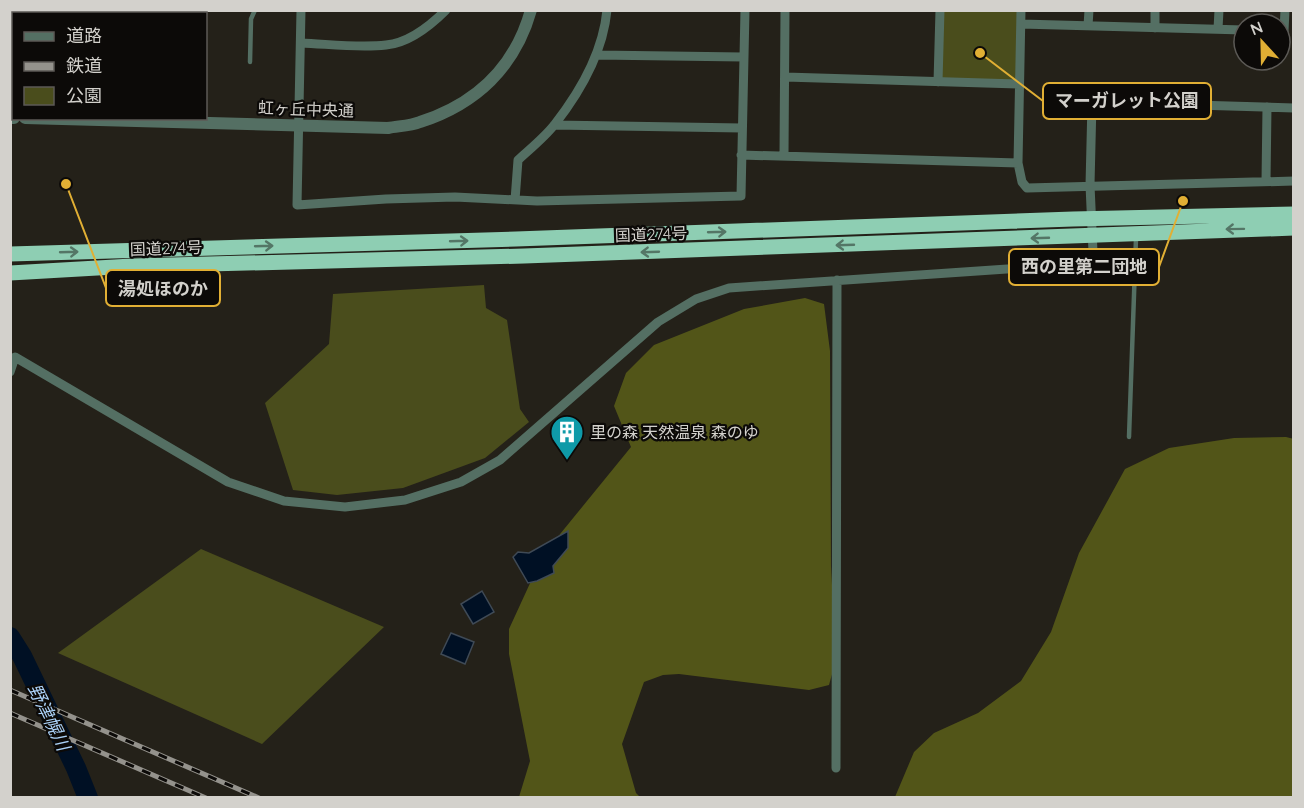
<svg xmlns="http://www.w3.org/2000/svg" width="1304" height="808" viewBox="0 0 1304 808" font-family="Quicksand,'Noto Sans JP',sans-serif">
	<rect width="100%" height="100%" fill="#242119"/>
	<path fill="#4a4d1c" d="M940,11H1021L1019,84L938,82Z
		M484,285L486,308L507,320L520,409L529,422L485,458L403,488L337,495L293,490L265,403L329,344L333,294Z
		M201,549L384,627L262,744L58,653Z"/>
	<path fill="#525518" d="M805,298L824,304L830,351L831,566L836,660L829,685L809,690L679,674L663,675L644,682L622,744L636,793L640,797H519L530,761L509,654V629L543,555L631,447L614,406L626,373L654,345L744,309Z
		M1286,437L1294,439L1293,797H895L914,752L934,733L978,713L1021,681L1051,632L1079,553L1125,469L1169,448L1234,438Z"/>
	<path fill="#001024" stroke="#3f4a56" stroke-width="1.5" d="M568,531V548L553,566L554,573L537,581L528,583L513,557L518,552L529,553Z
		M482,591L494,612L473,624L461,604Z
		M451,633L474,642L465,664L441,654Z"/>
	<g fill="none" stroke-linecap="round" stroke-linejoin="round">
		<path stroke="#001024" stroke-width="20" d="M10,637L22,656L76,768L88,798"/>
		<path stroke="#546f63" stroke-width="4.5" d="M31,10L32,14
			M43,14L44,10
			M250,62L251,19L255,10
			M1129,437L1136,238"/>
		<path stroke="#546f63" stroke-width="9" d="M301,10L297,205L386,199L455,197L537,201L741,196L745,10
			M1021,10L1018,163L1022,182L1027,188L1294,181
			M1021,24L1244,30
			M1088,26L1089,10
			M1155,28V10
			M1218,29L1219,10
			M1284,31L1285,10
			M301,43C328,44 358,48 386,45C409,43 430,26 446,10
			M597,55L743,57
			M785,77L1019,84
			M938,82L940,10
			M554,125L742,128
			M741,155L1018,163
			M784,155L785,10
			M1266,181L1267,107
			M515,200L518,160C530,149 545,137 555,124C580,92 603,52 607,10
			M10,372L15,357L228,482L284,501L345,507L405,500L461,482L500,460L658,322L696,299L729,288L1080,264L1090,260L1093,252L1090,185L1092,102L1294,108
			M836,768L837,280"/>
		<path stroke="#546f63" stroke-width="12" d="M10,118H14
			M25,118L388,128C398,126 410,126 420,122C476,104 515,67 531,10"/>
		<path stroke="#8eceb3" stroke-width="15" d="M10,254L516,239L1073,219L1294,214
			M10,273L132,266L524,256L1294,228"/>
		<g stroke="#94928c" stroke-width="5">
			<path id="rail" d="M10,690L259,798
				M10,713L206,798"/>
		</g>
		<use href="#rail" stroke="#0c0a08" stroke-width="3" stroke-dasharray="9" stroke-linecap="butt"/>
	</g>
	<defs><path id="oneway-shaft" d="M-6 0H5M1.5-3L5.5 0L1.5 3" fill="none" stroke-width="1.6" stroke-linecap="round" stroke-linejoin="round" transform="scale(1.5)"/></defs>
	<g stroke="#547666">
		<use href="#oneway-shaft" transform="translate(1235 229) rotate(179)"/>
		<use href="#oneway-shaft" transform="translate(717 232) rotate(-2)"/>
		<use href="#oneway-shaft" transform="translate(1040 238) rotate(178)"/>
		<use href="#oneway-shaft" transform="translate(459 241) rotate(-2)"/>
		<use href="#oneway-shaft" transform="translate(845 245) rotate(178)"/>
		<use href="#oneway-shaft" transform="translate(264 246) rotate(-2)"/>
		<use href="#oneway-shaft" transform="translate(69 252) rotate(-2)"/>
		<use href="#oneway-shaft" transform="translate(650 252) rotate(178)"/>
	</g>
	<defs>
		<g id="building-pin" transform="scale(1.725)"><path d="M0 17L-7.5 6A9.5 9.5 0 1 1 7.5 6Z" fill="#0f9aa8" stroke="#0c0a08"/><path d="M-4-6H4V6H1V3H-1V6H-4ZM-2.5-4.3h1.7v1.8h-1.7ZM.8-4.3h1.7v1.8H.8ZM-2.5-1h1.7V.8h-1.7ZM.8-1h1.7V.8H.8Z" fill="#fff"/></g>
	</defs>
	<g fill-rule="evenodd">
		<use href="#building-pin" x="567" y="432"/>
	</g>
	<g text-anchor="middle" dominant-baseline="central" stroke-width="4.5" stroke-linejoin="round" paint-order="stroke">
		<g font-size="16" fill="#d3d1cc" stroke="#0c0a08">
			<text transform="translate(306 109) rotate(2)">虹ヶ丘中央通</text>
			<text transform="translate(651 234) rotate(-2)">国道274号</text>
			<text transform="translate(166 248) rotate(-2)">国道274号</text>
		</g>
		<g font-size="16" fill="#d3d1cc" stroke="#0c0a08" text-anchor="start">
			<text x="590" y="432">里の森 天然温泉 森のゆ</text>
		</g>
		<g font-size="18" font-style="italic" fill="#aad0f6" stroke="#0c0a08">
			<text transform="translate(49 717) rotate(64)">野津幌川</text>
		</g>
	</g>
	<path fill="none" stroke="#e1af34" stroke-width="2" d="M980 53L1043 101M1183 201L1159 267M66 184L106 288"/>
	<g fill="#e1af34" stroke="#0c0a08" stroke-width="2">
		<circle cx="980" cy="53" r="6"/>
		<circle cx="1183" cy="201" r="6"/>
		<circle cx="66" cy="184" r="6"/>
	</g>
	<g fill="#0c0a08" stroke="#e1af34" stroke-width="2">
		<rect x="1043" y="83" width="168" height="36" rx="6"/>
		<rect x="1009" y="249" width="150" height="36" rx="6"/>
		<rect x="106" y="270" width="114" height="36" rx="6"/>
	</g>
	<g font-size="18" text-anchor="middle" font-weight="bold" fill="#d3d1cc">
		<text x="1127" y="107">マーガレット公園</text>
		<text x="1084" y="273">西の里第二団地</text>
		<text x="163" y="295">湯処ほのか</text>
	</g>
	<rect width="1304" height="808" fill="none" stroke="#d3d1cc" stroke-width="24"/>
	<rect x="12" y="12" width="195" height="108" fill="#0c0a08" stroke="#5c5a56" stroke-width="1.5"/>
	<rect x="24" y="32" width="30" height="9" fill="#546f63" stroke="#5c5a56" stroke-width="1.5"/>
	<text x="66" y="42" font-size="18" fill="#d3d1cc">道路</text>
	<rect x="24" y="62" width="30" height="9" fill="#94928c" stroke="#5c5a56" stroke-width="1.5"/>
	<text x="66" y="72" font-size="18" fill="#d3d1cc">鉄道</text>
	<rect x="24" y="87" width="30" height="18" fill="#4a4d1c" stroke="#5c5a56" stroke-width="1.5"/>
	<text x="66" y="102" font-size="18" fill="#d3d1cc">公園</text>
	<g transform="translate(1262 42) rotate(338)"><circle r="28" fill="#0c0a08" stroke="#5c5a56" stroke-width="1.5"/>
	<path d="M0-4.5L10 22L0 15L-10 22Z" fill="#e1af34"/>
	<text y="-9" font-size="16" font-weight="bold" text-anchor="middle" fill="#d3d1cc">N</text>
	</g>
</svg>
